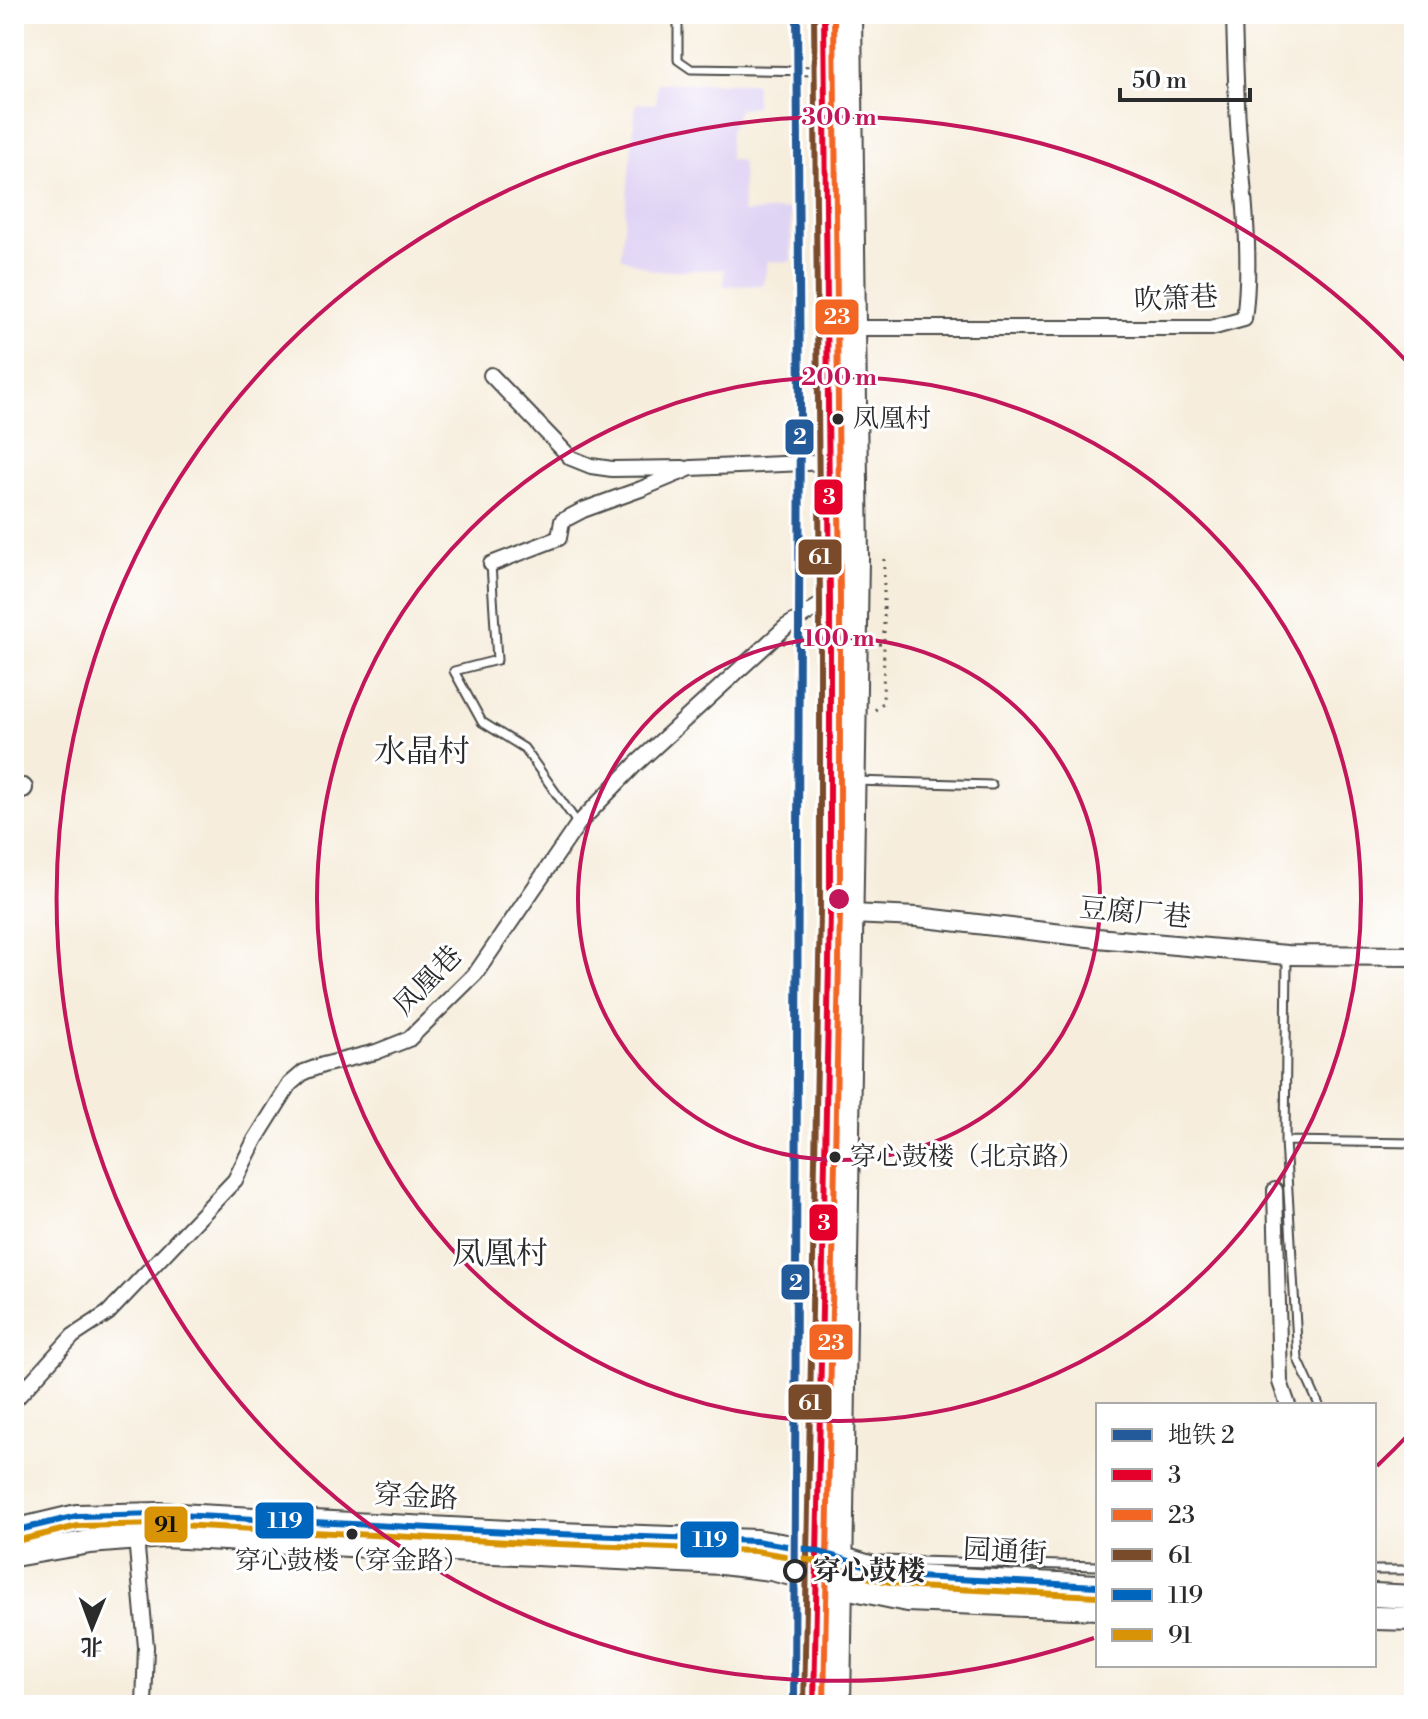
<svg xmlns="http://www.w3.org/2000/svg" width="1428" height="1719" viewBox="0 0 1428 1719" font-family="'Libre Bodoni','Noto Serif SC',serif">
	<rect width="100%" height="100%" fill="#fff"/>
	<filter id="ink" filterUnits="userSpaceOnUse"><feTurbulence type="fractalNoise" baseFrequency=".0125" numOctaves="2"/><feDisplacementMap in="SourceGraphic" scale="16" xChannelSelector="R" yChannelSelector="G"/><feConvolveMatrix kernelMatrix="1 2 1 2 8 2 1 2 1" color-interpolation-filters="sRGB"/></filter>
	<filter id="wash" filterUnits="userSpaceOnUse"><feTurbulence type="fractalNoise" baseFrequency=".006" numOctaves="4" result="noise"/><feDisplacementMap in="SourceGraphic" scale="32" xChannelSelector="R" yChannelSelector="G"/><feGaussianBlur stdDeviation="1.8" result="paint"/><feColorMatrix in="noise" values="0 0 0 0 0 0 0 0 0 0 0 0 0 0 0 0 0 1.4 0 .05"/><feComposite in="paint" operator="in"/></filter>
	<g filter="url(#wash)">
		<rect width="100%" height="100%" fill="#f6eddc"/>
		<path fill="#e0d4f4" d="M657,83H756V106L739,109L730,131L729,159L742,161L743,213L791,209V262L768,261L763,285L724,286V269L654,271L621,257L636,103L656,104Z"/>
	</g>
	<g filter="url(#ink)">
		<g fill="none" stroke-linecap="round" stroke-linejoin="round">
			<g stroke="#494846" stroke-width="11">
				<path id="service" d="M678,14V60L691,69L822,71
					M491,564L497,660L454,671L482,722L524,748L578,824
					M855,781L992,785
					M1287,956L1285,1141L1298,1359L1319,1405
					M1285,1141L1414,1143
					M880,1560L1098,1566
					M1374,1570H1414"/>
			</g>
			<g stroke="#494846" stroke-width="18">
				<path id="minor" d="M852,328H1211L1244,319C1252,261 1244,197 1239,139C1236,97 1235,56 1234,14
					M491,375L571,458L591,466L612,469L683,468
					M491,564L559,538L562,521L583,510L641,489L691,468L828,462
					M1275,1190L1280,1382L1288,1405
					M14,1401L73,1336L108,1313L235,1180L255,1140L290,1084L304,1072L323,1065L376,1052L409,1039L476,973L578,824L635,765L787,626L830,599
					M136,1538L146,1647L144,1705"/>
			</g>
			<g stroke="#494846" stroke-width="22">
				<path id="tertiary" d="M14,788H23
					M851,914L917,917L1097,938L1287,955L1414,956"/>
			</g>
			<g stroke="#494846" stroke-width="26">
				<path id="secondary" d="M14,1531L77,1516L159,1514L530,1533L756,1541L817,1551L873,1568L916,1577L1098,1586
					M14,1555L90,1542L163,1536L722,1563L771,1569L840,1586L907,1600L1098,1608
					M1374,1595L1414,1597
					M1374,1618L1414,1619"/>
			</g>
			<g stroke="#494846" stroke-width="28">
				<path id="primary" d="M814,1705L830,912V599L824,14
					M838,1705L856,559L849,14"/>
			</g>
			<path stroke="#494846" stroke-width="3" stroke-dasharray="2 6" stroke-linecap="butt" d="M875,710L883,703L884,644"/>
			<use href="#service" stroke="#fff" stroke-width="7"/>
			<use href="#minor" stroke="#fff" stroke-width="14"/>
			<use href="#tertiary" stroke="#fff" stroke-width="18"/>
			<use href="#secondary" stroke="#fff" stroke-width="22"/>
			<use href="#primary" stroke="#fff" stroke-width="24"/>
			<path stroke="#494846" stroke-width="3" stroke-dasharray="2 6" stroke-linecap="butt" d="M783,643L884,644V559"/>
			<g stroke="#fff" stroke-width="12">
				<path id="bus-1" d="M814,1705L830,912V599L824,14"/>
			</g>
			<g stroke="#fff" stroke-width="12">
				<path id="bus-2" d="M824,1705L840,912V599L834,14"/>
			</g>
			<g stroke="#fff" stroke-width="12">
				<path id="bus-3" d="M804,1705L820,912V599L814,14"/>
			</g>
			<g stroke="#fff" stroke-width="12">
				<path id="bus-4" d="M14,1531L77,1516L159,1514L530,1533L756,1541L817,1551L873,1568L916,1577L1098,1586"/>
			</g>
			<g stroke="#fff" stroke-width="12">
				<path id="bus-5" d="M16,1541L78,1526L159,1524L529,1543L755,1551L815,1561L870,1578L915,1587L1098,1596"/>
			</g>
			<use href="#bus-1" stroke="#e4002b" stroke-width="6"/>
			<use href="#bus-2" stroke="#f26522" stroke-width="6"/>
			<use href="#bus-3" stroke="#7a4b2a" stroke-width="6"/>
			<use href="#bus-4" stroke="#0065bd" stroke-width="6"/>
			<use href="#bus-5" stroke="#d89406" stroke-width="6"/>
			<g stroke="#fff" stroke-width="14">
				<path id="metro-1" d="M794,1705L800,405L797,14"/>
			</g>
			<use href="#metro-1" stroke="#235a99" stroke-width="8"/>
		</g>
	</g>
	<g fill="none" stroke="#c2185b" stroke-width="4">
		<circle cx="839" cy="899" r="261"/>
		<circle cx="839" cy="899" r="522"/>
		<path d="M1411 1432A782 782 0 0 1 1377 1466M1094 1638A782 782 0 1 1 1411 366"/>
	</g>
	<g fill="#2b2b2b" stroke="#fff" stroke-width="3">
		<circle cx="838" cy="419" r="7"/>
		<circle cx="835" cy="1157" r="7"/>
		<circle cx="352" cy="1534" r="7"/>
	</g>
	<circle fill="#fff" stroke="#2b2b2b" stroke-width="4" cx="795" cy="1571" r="10"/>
	<g text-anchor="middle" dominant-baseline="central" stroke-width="6" stroke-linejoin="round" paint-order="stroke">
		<g font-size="26" fill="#2b2b2b" stroke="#fff" text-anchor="start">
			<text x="853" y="419">凤凰村</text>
			<text x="850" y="1157">穿心鼓楼（北京路）</text>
			<text x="352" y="1561" text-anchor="middle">穿心鼓楼（穿金路）</text>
		</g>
		<g font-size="28" fill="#2b2b2b" stroke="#fff">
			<text transform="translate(1176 299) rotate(-3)">吹箫巷</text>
			<text transform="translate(1135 913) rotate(5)">豆腐厂巷</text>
			<text transform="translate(428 981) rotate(-46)">凤凰巷</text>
			<text transform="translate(416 1497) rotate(3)">穿金路</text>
			<text transform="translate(1005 1552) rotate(3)">园通街</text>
		</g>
		<g font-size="28" font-weight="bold" fill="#2b2b2b" stroke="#fff" text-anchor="start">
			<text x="813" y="1571">穿心鼓楼</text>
		</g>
		<g font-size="32" fill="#2b2b2b" stroke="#fff">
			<text x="422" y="752">水晶村</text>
			<text x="500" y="1254">凤凰村</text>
		</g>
	</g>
	<circle cx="839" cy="899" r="12" fill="#c2185b" stroke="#fff" stroke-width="4"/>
	<g font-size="24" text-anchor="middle" font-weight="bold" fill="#c2185b" stroke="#fff" stroke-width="6" stroke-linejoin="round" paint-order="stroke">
		<text x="839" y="125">300 m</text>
		<text x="839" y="385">200 m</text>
		<text x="839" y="646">100 m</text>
	</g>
	<g stroke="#fff" stroke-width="3">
		<rect x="814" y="298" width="46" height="38" rx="8" fill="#f26522"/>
		<rect x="784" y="418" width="31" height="38" rx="8" fill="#235a99"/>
		<rect x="813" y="478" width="31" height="38" rx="8" fill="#e4002b"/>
		<rect x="797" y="538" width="46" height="38" rx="8" fill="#7a4b2a"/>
		<rect x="808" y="1203" width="31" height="39" rx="8" fill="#e4002b"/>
		<rect x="780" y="1263" width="31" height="38" rx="8" fill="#235a99"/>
		<rect x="808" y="1323" width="46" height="38" rx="8" fill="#f26522"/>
		<rect x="787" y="1383" width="46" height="38" rx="8" fill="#7a4b2a"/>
		<rect x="254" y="1501" width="61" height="39" rx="8" fill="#0065bd"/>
		<rect x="143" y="1505" width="46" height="39" rx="8" fill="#d89406"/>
		<rect x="679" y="1520" width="61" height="39" rx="8" fill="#0065bd"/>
	</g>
	<g font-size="22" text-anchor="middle" font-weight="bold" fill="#fff">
		<text x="837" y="324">23</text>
		<text x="800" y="444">2</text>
		<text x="829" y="504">3</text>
		<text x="820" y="564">61</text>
		<text x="824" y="1230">3</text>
		<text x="796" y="1290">2</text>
		<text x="831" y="1350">23</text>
		<text x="810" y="1410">61</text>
		<text x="285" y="1528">119</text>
		<text x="710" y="1547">119</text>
	</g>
	<g font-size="22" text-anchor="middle" font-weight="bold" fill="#111">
		<text x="166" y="1532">91</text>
	</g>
	<rect width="1428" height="1719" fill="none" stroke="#fff" stroke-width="48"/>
	<rect x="1096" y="1403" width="280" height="264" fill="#ffffff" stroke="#aaaaaa" stroke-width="2"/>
	<rect x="1112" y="1429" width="40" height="12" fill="#235a99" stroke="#aaaaaa" stroke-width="2"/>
	<text x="1168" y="1443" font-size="24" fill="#2b2b2b">地铁 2</text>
	<rect x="1112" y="1469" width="40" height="12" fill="#e4002b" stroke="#aaaaaa" stroke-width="2"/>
	<text x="1168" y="1483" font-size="24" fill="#2b2b2b">3</text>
	<rect x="1112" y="1509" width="40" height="12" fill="#f26522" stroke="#aaaaaa" stroke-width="2"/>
	<text x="1168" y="1523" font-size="24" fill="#2b2b2b">23</text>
	<rect x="1112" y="1549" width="40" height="12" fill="#7a4b2a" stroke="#aaaaaa" stroke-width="2"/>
	<text x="1168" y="1563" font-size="24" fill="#2b2b2b">61</text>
	<rect x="1112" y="1589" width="40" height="12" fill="#0065bd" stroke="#aaaaaa" stroke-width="2"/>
	<text x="1168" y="1603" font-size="24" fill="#2b2b2b">119</text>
	<rect x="1112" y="1629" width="40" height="12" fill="#d89406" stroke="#aaaaaa" stroke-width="2"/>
	<text x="1168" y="1643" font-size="24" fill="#2b2b2b">91</text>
	<g transform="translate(92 1627) rotate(181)" stroke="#ffffff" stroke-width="6" paint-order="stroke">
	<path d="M0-6L14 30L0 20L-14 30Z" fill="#2b2b2b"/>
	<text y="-12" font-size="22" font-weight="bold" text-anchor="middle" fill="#2b2b2b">北</text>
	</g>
	<path d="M1120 88v12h130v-12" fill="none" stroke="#2b2b2b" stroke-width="4"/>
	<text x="1132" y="88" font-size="24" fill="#2b2b2b" stroke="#ffffff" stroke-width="6" paint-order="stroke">50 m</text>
</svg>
